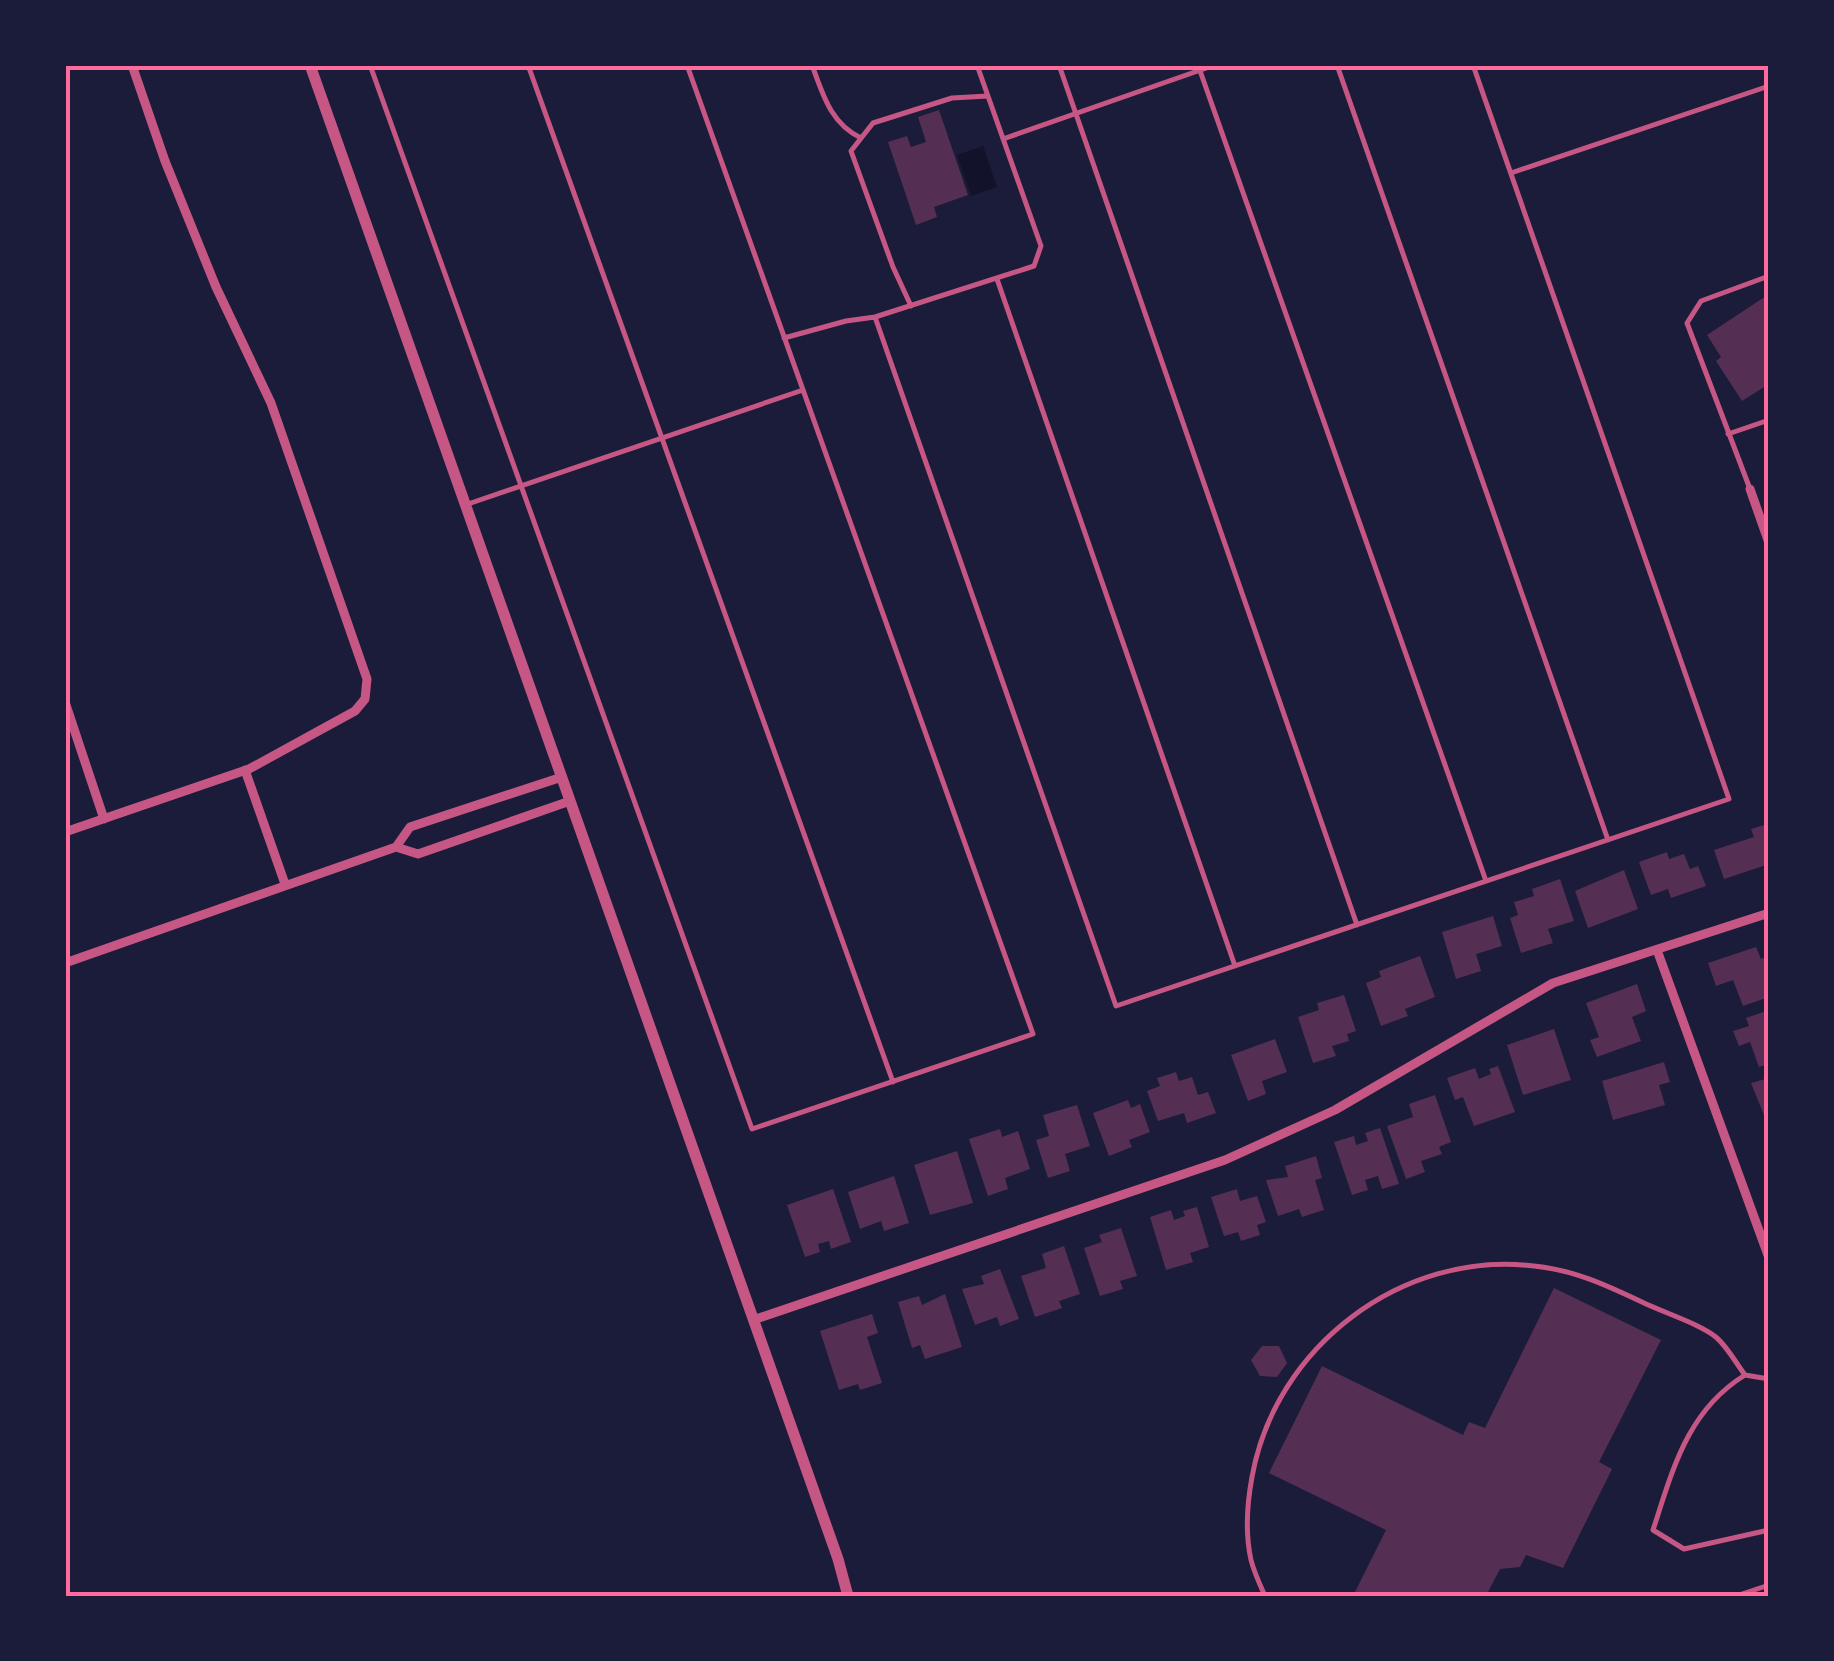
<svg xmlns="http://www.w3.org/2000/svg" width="1834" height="1661" viewBox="0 0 1834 1661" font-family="'Public Sans',sans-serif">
	<rect width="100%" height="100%" fill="#1b1b3a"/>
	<path fill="#12122b" d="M983,146L997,187L971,196L957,155Z"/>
	<path fill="#542f53" d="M939,110L968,195L934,207L937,217L916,225L888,142L907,136L911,147L926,142L918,117Z
		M1769,294V384L1742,401L1716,361L1721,357L1707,335Z
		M1764,825L1769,840V864L1724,879L1714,850L1754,837L1751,829Z
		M1667,852L1669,859L1684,854L1690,869L1698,866L1706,886L1671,898L1668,889L1651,895L1639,862Z
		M1624,870L1638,909L1588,928L1575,891Z
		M1560,879L1574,921L1548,929L1553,943L1521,953L1510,918L1518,915L1514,902L1534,896L1532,889Z
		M1493,916L1502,946L1476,954L1481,971L1456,979L1442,932Z
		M1756,947L1761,959L1769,956V997L1743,1006L1733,980L1716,986L1708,963Z
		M1420,956L1435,997L1405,1009L1408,1016L1381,1026L1366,983L1381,977L1379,971Z
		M1637,984L1646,1011L1632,1017L1641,1041L1597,1057L1590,1040L1599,1037L1586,1003Z
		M1344,995L1356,1031L1347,1034L1349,1041L1332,1046L1336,1056L1313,1063L1298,1017L1319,1010L1317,1003Z
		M1769,1010V1064L1759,1067L1750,1042L1739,1046L1733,1031L1749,1026L1746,1018Z
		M1554,1029L1571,1080L1523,1095L1507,1045Z
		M1275,1039L1287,1072L1262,1081L1266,1094L1248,1101L1231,1055Z
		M1664,1062L1670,1082L1659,1085L1665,1105L1613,1120L1602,1081Z
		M1498,1066L1515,1112L1474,1126L1463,1097L1455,1100L1447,1078L1475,1068L1479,1079L1491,1074L1489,1069Z
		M1176,1072L1179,1081L1192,1077L1198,1095L1208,1092L1216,1113L1187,1123L1184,1113L1158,1121L1147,1091L1160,1086L1157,1078Z
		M1769,1078V1124L1768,1125L1751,1083Z
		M1435,1095L1451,1142L1439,1147L1442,1154L1421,1161L1425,1172L1406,1179L1387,1126L1413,1117L1409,1104Z
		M1128,1100L1131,1108L1140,1104L1150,1132L1129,1140L1132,1147L1109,1156L1093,1113Z
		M1077,1105L1090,1146L1065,1154L1070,1171L1048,1178L1036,1140L1049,1136L1043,1115Z
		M1380,1128L1399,1184L1382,1189L1378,1176L1365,1180L1368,1190L1352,1195L1334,1142L1354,1136L1356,1145L1368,1141L1365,1133Z
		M1000,1129L1002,1137L1018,1131L1030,1169L1005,1178L1008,1189L988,1196L969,1139Z
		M957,1151L973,1203L930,1215L914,1165Z
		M1316,1156L1322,1178L1315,1180L1324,1210L1302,1217L1299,1209L1278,1216L1266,1180L1288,1177L1285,1166Z
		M894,1176L909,1223L884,1231L881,1221L860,1229L848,1192Z
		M833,1189L851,1242L831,1249L829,1241L818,1244L820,1252L805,1257L787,1205Z
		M1237,1189L1240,1201L1257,1196L1266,1222L1257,1225L1260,1235L1241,1241L1238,1232L1224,1236L1211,1197Z
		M1197,1207L1209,1247L1190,1253L1193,1262L1166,1270L1150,1217L1171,1210L1174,1220L1185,1216L1183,1211Z
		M1121,1228L1137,1276L1120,1281L1123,1289L1100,1296L1084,1248L1102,1242L1099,1235Z
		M1064,1246L1080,1294L1059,1301L1062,1308L1035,1317L1021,1276L1046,1268L1042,1254Z
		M1000,1269L1019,1319L1000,1326L997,1317L975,1325L962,1289L984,1284L981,1276Z
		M1554,1288L1661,1340L1599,1462L1612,1469L1563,1568L1526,1555L1520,1567L1500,1569L1486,1596H1353L1386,1530L1269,1473L1322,1366L1463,1435L1469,1422L1485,1428Z
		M945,1294L962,1347L925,1359L920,1345L912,1348L898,1302L919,1296L922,1305Z
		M872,1314L878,1333L867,1337L882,1383L860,1390L858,1384L839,1390L820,1331Z
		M1262,1346H1279L1287,1363L1277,1377L1260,1376L1251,1360Z"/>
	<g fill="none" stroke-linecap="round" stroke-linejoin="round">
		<path stroke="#c65784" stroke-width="5" d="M370,65L752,1129L1033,1034L687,65
			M528,65L893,1082
			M812,65C823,95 831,124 861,138
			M1059,65L1357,925
			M1198,65L1486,881
			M1337,65L1608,840
			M1003,139L1215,65
			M1511,173L1769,86
			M997,279L1235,966
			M911,306L893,267L851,151L873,123L952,98L988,96
			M875,317L1116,1006L1729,799L1473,65
			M784,338L846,321L875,317L1034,266L1041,246L977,65
			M1728,434L1769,420
			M1750,489L1687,323L1701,301L1769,276
			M468,504L803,390
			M1769,1379L1745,1375C1687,1411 1673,1469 1653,1530L1684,1549L1769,1530
			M1265,1596C1260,1585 1254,1572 1251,1560C1245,1533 1247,1504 1252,1477C1275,1347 1402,1250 1534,1266C1574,1270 1606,1285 1642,1302C1662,1312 1701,1324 1717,1338C1728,1348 1736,1363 1745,1375
			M1736,1596L1769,1585"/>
		<path stroke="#c65784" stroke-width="9" d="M1750,489L1769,543
			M65,702L104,819
			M245,770L285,884
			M65,832L249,769L355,711L365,699L367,679L271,403L216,287L165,161L132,65
			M396,847L418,854L570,801
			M1657,950L1769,1258
			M65,963L396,847L410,827L562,777
			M753,1320L1225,1160L1335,1110L1553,983L1769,913"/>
		<path stroke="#c65784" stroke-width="11" d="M310,65L838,1559L848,1596"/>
	</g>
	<rect width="1834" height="1661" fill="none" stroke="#1b1b3a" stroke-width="135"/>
	<rect x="68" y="68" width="1698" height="1526" fill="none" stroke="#ff6b9d" stroke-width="4"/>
</svg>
